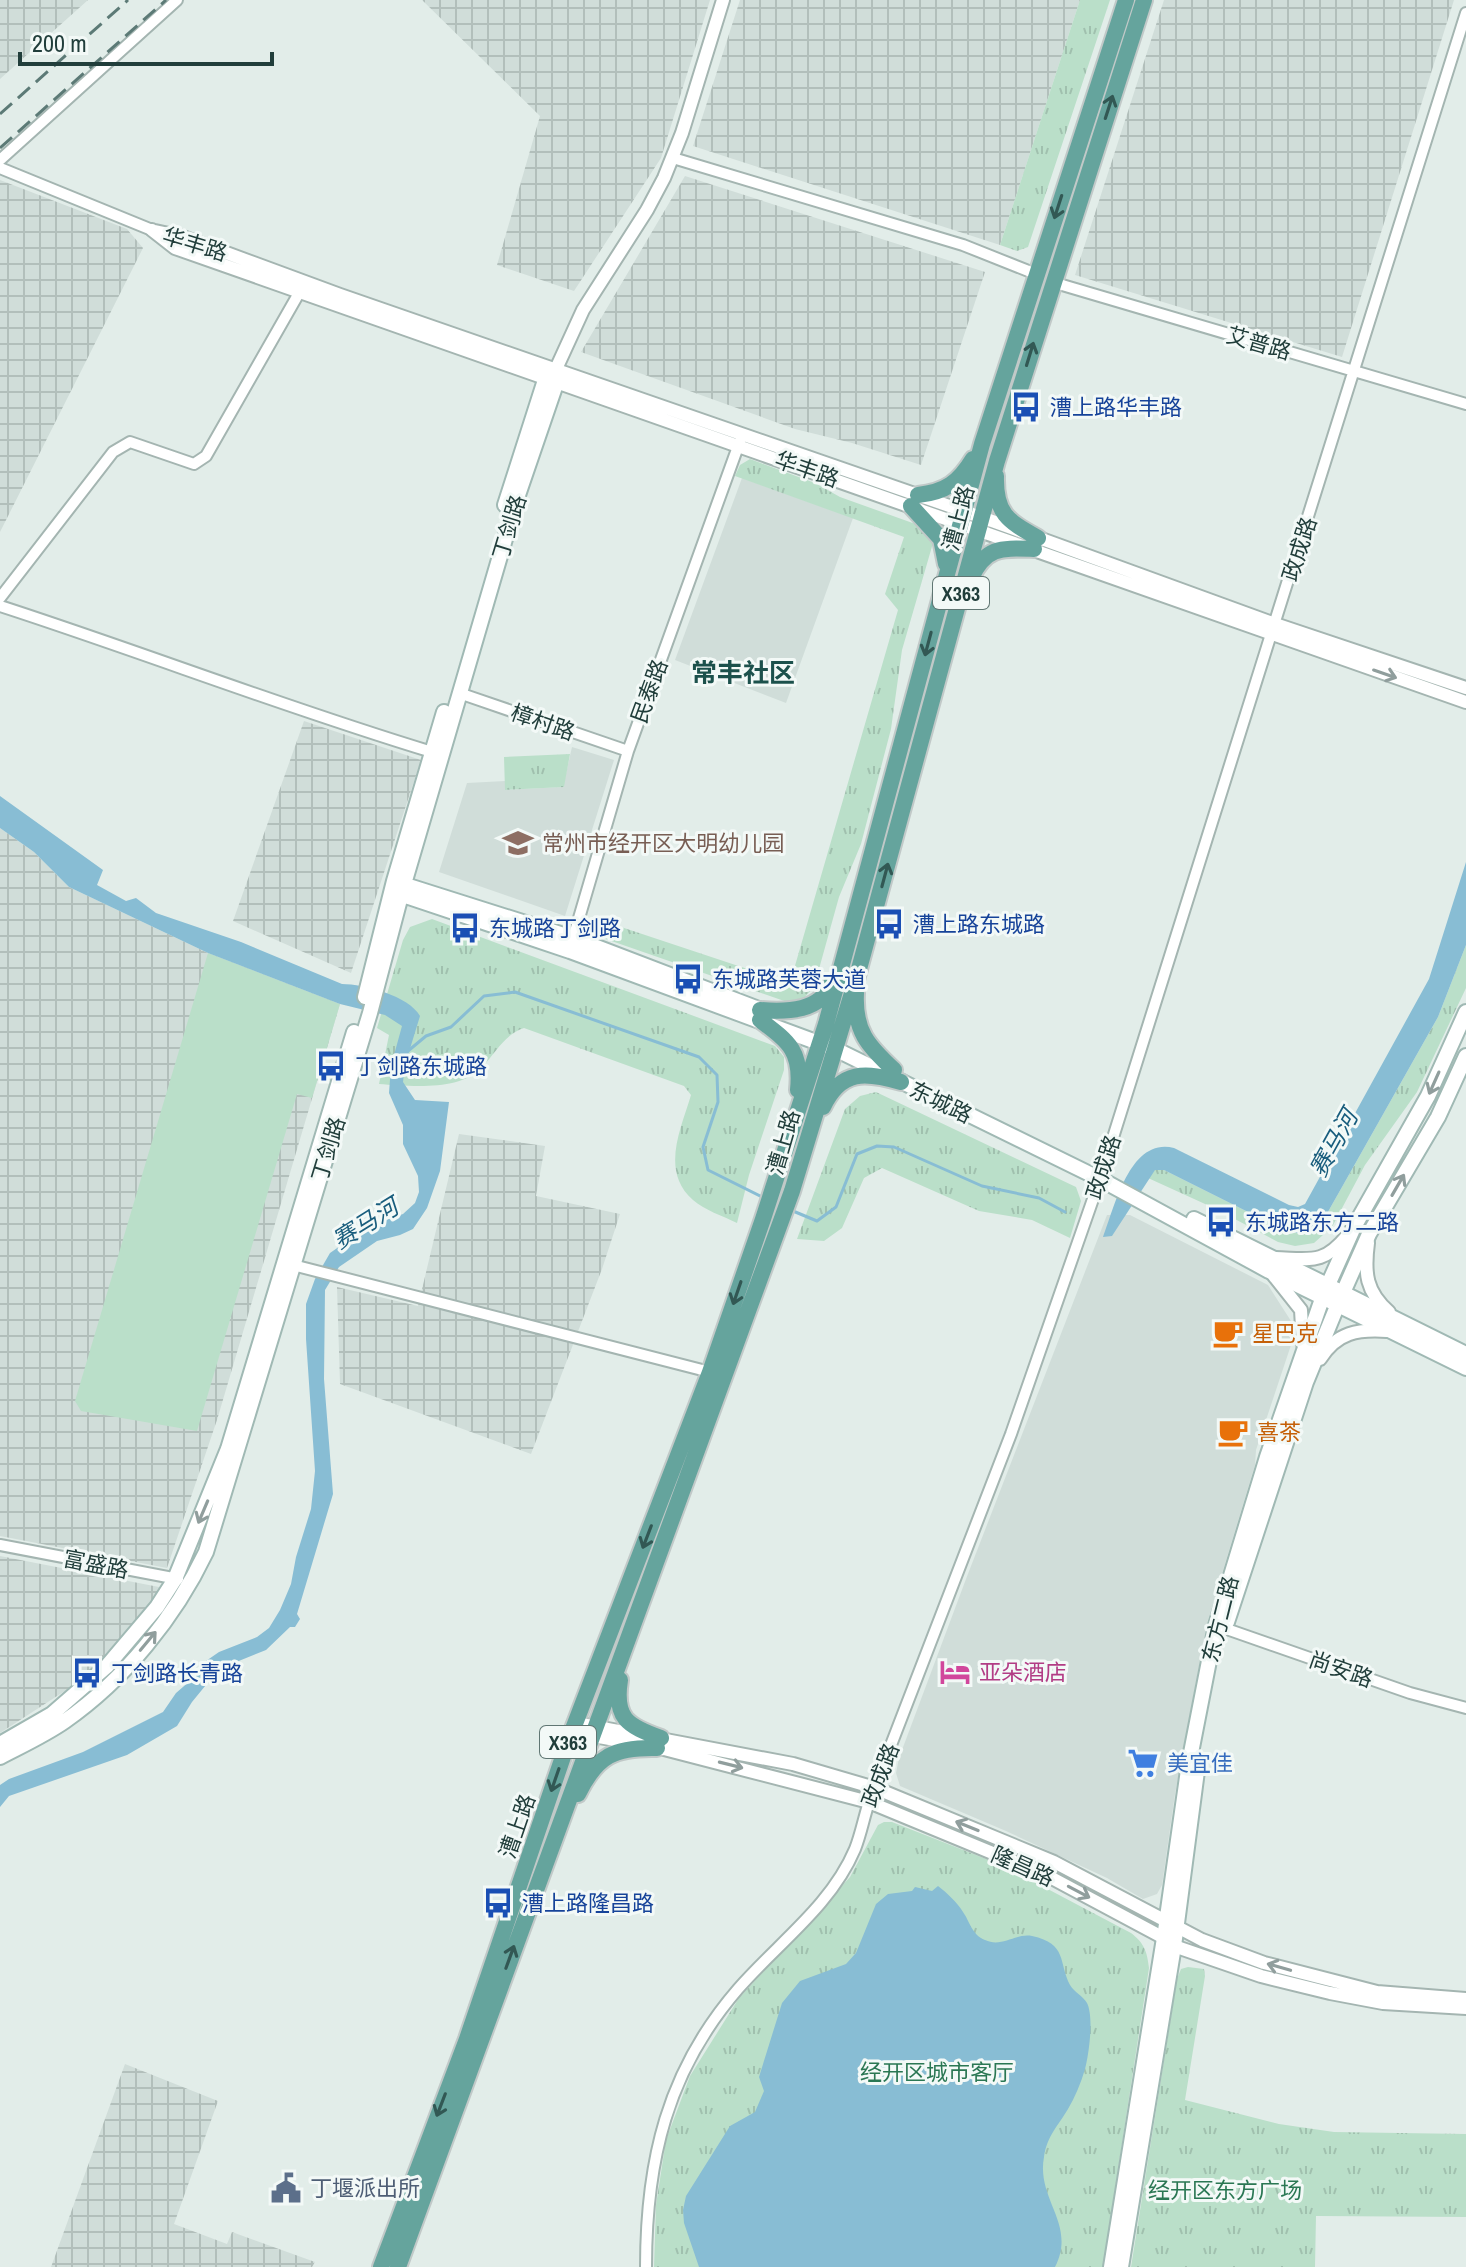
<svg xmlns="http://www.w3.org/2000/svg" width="1466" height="2267" viewBox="0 0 1466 2267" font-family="'Archivo Narrow','Noto Sans SC',sans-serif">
	<defs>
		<pattern id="industrial-grid" width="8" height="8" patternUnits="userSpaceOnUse" patternTransform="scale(2)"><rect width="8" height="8" fill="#d0ddd9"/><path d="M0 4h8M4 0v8" fill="none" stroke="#b2bfbb"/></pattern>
		<pattern id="park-tufts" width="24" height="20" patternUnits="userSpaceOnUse" patternTransform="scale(2)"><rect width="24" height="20" fill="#badfc9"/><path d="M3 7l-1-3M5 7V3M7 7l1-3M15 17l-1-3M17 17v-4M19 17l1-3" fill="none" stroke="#a0c0ae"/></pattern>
	</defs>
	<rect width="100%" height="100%" fill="#e2ede9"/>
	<path fill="#d0ddd9" d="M742,478L853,518L786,703L675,660Z
		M572,747L614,760L565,916L439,872L467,783L505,781V790L563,787Z
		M1107,1215H1130L1268,1285L1291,1321L1292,1342L1256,1450L1255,1465L1207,1623L1175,1794L1162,1885L1157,1894L1143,1899L1107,1878L1006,1831L900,1786L896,1773L899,1758L966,1579Z"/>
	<path fill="url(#industrial-grid)" d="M0,0H88L0,79Z
		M422,0H710L661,158L574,291L497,265L540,116Z
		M740,0H1080L1000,245L693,146Z
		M1164,0H1454L1342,357L1075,275Z
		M685,176L985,272L921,465L852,443L795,429L581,352Z
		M0,180L127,229L143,248L0,532Z
		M304,721L421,760L351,973L233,921Z
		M0,828L34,852L69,887L208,953L340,1004L217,1420L167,1568L0,1536Z
		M459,1134L545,1146L536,1196L620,1214L602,1269L531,1454L340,1384L337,1287L418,1306Z
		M0,1556L159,1587L160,1595L125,1638L88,1676L0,1733Z
		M125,2064L218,2101L174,2224L227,2244L232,2232L315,2262L312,2267H51Z"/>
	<path fill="#badfc9" d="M208,953L340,1004L312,1098L297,1094L197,1431L81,1411L75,1401Z"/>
	<path fill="url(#park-tufts)" d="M1080,0H1110L1028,247L1017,251L1000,245Z
		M750,459L815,483L840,497L921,526L933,543L902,650L891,729L861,844L839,897L814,987L802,1000L790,1003L600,937L593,929L594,918L790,983L898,610L885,594L904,537L735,476L740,465Z
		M570,754L564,787L505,790L504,757Z
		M432,919L775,1046L784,1057V1070L749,1175L737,1223C723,1216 704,1210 693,1200C660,1171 681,1129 691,1095L684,1086L524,1028C504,1035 497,1051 483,1066C461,1092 410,1086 379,1084L389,1035L377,1028L403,940L410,927Z
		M1466,945V988L1417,1092L1365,1165L1332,1227L1314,1243L1295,1246L1278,1242L1216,1209L1148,1178L1154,1170H1164L1270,1223L1320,1226L1438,1017Z
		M876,1092L1076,1187L1081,1201L1070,1238L1032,1220L979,1211L882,1168L864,1178L842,1228L824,1241L797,1239L845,1109L860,1096Z
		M884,1822H892L1004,1866L1131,1933C1144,1943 1147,1951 1149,1968L1103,2267H654L656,2205L666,2140L690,2076L739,1998L850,1877L878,1825Z
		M1188,1967L1204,1969L1205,1976L1185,2100L1279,2124L1334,2132L1466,2134V2217L1316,2216L1315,2267H1131L1177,1979L1181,1969Z"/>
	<path fill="#88bdd4" d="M0,796L103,870L97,885L126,901L136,898L156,913L241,942L342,984C364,984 409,996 420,1016L405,1065L403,1082L415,1100L449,1102L440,1171L427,1208L413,1229L400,1235L377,1241L339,1267L325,1290L324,1379L333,1494L297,1614L300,1619L295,1627H290L266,1650L219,1669L192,1702L177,1726L127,1755L9,1796L0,1807V1785L9,1779L83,1752L163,1712L176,1693L198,1674L206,1661L219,1652L257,1637L269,1628L280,1610L291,1584L296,1557L311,1509L315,1471L306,1339V1304L315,1279L330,1253L369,1226L403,1214L415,1203L419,1192L418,1176L403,1144V1125L389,1093L391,1066L402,1026L385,1015L340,1004L208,953L69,887L34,852L0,828Z
		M1466,862V945L1438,1017L1320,1226L1297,1233L1270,1223L1164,1170H1155L1112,1236L1103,1237C1115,1206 1130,1137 1174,1148L1289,1205L1298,1207L1305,1204L1429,979Z
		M938,1886C947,1893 957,1902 963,1912C970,1922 972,1935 985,1940C1002,1948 1015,1933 1032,1936C1068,1944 1058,1962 1070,1985C1074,1992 1083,1996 1087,2003C1094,2017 1089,2054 1085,2069C1081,2083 1075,2097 1068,2109C1058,2126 1047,2136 1044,2157C1036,2200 1077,2224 1055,2267H699L684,2223L683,2210L686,2196L730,2126L755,2112L764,2091L759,2077L782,2003L800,1981L846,1964L856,1953L876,1904L888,1894L912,1891L915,1887L932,1891Z"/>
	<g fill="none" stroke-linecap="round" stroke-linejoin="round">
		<path stroke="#88bdd4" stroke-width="3" d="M408,1051L426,1036L451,1027L484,996L515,992L699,1057L717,1075L718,1102L703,1147L708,1170L764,1198
			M793,1211L817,1221L836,1207L857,1154L877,1146L894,1147L982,1186L1039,1198L1065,1212"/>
		<g stroke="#a4b5b1" stroke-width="14">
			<path id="minor" d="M673,158L963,245L1036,274
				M0,160L177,0
				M0,168L152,230
				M1052,282L1466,404
				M0,598L113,452L130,442L194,464L206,456L303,286
				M0,606C145,653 286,708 432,752
				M459,693L628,751
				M572,942L628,751L740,441
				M289,1264L710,1372
				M0,1545L178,1579
				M1218,1626L1410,1693L1466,1708
				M646,2267C646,2161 667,2071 738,1989C777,1944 831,1906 855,1849C861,1834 864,1817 869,1802L1011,1434L1100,1179L1466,13"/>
		</g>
		<g stroke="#a4b5b1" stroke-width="16">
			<path id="tertiary" d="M152,230L175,248L1466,702
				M155,231L183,237L340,295L981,517L1275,624L1466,688
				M556,369L583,310L647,210L664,178L682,133L723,0
				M1368,1243C1364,1273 1366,1292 1389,1312
				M1275,1258C1311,1259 1323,1265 1347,1236
				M1274,1276L1301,1310L1303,1344
				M1320,1359C1337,1332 1358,1329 1387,1331
				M576,1723L793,1764L875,1788L1054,1862L1202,1940L1264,1963L1377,1992L1466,1999
				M572,1732L664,1749L869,1802L1048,1876L1164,1938L1174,1946L1261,1976L1330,1993L1383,2003L1466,2008"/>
		</g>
		<g stroke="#a0b9b4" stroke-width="18">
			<path id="secondary" d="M505,505L546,377L556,369
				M396,882L573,938L769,1013
				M394,892L570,951L835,1049L1100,1179L1269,1271L1466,1368
				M365,997L394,881L444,712
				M1194,1219L1466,1354
				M1227,1622L1306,1382L1338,1304L1369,1234L1438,1117L1466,1056
				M0,1744L52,1714L107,1666L157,1607L175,1579L228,1449L354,1032
				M0,1757C21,1746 45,1735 65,1721C125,1679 175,1617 206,1552L370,1013L404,884L517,498L557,381L556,369
				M1111,2267L1164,1938L1189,1763L1216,1625L1267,1457L1323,1296L1354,1227L1428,1096L1466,1012
				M1121,2267L1174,1946L1197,1771"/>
		</g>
		<g stroke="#c1c9c8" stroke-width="20">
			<path id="primary" d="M996,476C995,514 1008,521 1038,538
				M918,495C946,492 959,482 973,459
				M911,506L941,539L946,564
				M971,578C986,546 1002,548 1034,549
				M856,993C854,1031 868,1046 894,1070
				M760,1010C787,1012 821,1012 832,982
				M760,1020C789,1042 802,1051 798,1090
				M823,1107C841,1069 866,1072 901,1082
				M620,1680C614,1718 627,1726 661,1738
				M578,1794C597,1755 615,1747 657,1748
				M381,2267L467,2039L568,1742L710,1372L763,1219L826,1024L982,444L1126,0
				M398,2267L792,1191L856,980L997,461L1144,0"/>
		</g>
		<use href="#minor" stroke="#fff" stroke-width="10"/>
		<use href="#tertiary" stroke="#fff" stroke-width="12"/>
		<use href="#secondary" stroke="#fff" stroke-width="14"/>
		<use href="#primary" stroke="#65a49d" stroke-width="16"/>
		<path stroke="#5c7a76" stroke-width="3" stroke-dasharray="16 8" stroke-linecap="butt" d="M0,114L128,0
			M0,148L166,0"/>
	</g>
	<defs><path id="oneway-shaft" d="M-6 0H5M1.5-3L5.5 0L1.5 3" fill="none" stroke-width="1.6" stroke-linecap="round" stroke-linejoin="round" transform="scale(2)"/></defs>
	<g stroke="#325854">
		<use href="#oneway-shaft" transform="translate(1109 107) rotate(-72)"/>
		<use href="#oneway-shaft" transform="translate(1058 207) rotate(108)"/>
		<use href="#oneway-shaft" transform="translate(1030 354) rotate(-73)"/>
		<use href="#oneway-shaft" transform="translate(928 644) rotate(105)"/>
		<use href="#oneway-shaft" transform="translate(885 875) rotate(-75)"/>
		<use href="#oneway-shaft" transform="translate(737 1293) rotate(109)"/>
		<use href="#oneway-shaft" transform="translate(647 1537) rotate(111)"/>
		<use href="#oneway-shaft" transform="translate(555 1780) rotate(109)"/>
		<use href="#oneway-shaft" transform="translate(510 1957) rotate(-70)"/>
		<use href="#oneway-shaft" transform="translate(441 2105) rotate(111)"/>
	</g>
	<g stroke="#909e9d">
		<use href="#oneway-shaft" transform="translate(1385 674) rotate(19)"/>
		<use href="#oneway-shaft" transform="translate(1434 1083) rotate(114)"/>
		<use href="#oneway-shaft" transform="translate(1398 1185) rotate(-60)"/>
		<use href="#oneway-shaft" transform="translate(203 1512) rotate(113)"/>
		<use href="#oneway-shaft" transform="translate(148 1641) rotate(-50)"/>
		<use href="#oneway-shaft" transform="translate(731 1765) rotate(14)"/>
		<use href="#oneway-shaft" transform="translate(967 1826) rotate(-158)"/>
		<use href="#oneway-shaft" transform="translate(1079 1892) rotate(28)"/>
		<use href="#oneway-shaft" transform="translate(1279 1967) rotate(-164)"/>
	</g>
	<defs>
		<g id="bus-bare" transform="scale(2.4)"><path d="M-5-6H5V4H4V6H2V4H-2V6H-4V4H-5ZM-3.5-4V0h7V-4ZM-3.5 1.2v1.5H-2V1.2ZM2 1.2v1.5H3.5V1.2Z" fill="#1a4fb4" stroke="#f3f9f7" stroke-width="2.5" paint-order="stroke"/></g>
		<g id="school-bare" transform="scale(2.4)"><path d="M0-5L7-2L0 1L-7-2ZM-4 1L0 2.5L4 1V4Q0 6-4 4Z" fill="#8d6e63" stroke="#f3f9f7" stroke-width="2.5" paint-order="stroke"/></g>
		<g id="cafe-bare" transform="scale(2.4)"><path d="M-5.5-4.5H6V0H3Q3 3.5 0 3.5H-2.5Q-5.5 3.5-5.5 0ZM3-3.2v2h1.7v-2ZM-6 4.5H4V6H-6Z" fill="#e8710a" stroke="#f3f9f7" stroke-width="2.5" paint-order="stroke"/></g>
		<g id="hotel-bare" transform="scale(2.4)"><path d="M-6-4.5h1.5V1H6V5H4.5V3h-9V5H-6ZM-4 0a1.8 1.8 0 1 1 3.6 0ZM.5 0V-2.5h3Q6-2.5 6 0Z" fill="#d1479c" stroke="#f3f9f7" stroke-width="2.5" paint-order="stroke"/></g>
		<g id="supermarket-bare" transform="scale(2.4)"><path d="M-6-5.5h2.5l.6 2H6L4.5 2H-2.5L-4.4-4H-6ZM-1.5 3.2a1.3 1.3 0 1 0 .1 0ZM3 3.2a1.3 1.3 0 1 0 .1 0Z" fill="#3f7fe0" stroke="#f3f9f7" stroke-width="2.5" paint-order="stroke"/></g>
		<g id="civic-bare" transform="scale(2.4)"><path d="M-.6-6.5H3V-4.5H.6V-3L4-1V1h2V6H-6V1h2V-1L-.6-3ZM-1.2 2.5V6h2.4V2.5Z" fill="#5c6f8a" stroke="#f3f9f7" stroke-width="2.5" paint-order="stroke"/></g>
	</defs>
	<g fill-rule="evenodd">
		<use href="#bus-bare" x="1026" y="407"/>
		<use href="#school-bare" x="518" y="843"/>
		<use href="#bus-bare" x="889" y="924"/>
		<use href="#bus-bare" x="465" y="928"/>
		<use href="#bus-bare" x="688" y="979"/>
		<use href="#bus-bare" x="331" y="1066"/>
		<use href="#bus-bare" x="1221" y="1222"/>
		<use href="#cafe-bare" x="1228" y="1333"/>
		<use href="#cafe-bare" x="1233" y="1432"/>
		<use href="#hotel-bare" x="955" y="1672"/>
		<use href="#bus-bare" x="87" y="1673"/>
		<use href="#supermarket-bare" x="1143" y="1763"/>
		<use href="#bus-bare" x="498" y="1903"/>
		<use href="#civic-bare" x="286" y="2188"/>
	</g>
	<g text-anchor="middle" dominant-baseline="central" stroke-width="6" stroke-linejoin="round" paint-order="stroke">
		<g fill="#f3f9f7" stroke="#607673" stroke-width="2">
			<rect x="933" y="577" width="56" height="32" rx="6"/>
			<rect x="540" y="1726" width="56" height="32" rx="6"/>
		</g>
		<g font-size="20" font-weight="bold" fill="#213e3b">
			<text x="961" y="593">X363</text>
			<text x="568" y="1742">X363</text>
		</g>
		<g font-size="22" fill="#213e3b" stroke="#f3f9f7">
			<text transform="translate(195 244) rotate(17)">华丰路</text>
			<text transform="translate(1259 343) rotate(16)">艾普路</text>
			<text transform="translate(807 469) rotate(19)">华丰路</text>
			<text transform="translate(958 518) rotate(-75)">漕上路</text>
			<text transform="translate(509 527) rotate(-73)">丁剑路</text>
			<text transform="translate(1299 549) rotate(-72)">政成路</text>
			<text transform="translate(649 691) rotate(-70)">民泰路</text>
			<text transform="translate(543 722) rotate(19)">樟村路</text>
			<text transform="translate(941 1102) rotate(26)">东城路</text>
			<text transform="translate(783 1142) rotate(-74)">漕上路</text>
			<text transform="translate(328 1149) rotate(-73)">丁剑路</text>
			<text transform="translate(1103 1167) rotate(-72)">政成路</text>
			<text transform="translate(96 1564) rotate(11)">富盛路</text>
			<text transform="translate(1220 1619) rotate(-76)">东方二路</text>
			<text transform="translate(1341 1669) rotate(19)">尚安路</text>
			<text transform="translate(880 1775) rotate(-69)">政成路</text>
			<text transform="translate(517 1826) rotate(-71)">漕上路</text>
			<text transform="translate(1023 1866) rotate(24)">隆昌路</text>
		</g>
		<g font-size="22" fill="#164399" stroke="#f3f9f7" text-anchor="start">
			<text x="1050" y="407">漕上路华丰路</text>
			<text x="913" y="924">漕上路东城路</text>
			<text x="489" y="928">东城路丁剑路</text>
			<text x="712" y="979">东城路芙蓉大道</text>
			<text x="355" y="1066">丁剑路东城路</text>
			<text x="1245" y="1222">东城路东方二路</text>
			<text x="111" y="1673">丁剑路长青路</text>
			<text x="522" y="1903">漕上路隆昌路</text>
		</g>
		<g font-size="22" fill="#785e54" stroke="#f3f9f7" text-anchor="start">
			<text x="542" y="843">常州市经开区大明幼儿园</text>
		</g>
		<g font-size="22" fill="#c56008" stroke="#f3f9f7" text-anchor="start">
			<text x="1252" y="1333">星巴克</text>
			<text x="1257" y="1432">喜茶</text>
		</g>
		<g font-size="22" fill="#b23c85" stroke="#f3f9f7" text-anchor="start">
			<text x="979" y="1672">亚朵酒店</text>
		</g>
		<g font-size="22" fill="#366cbe" stroke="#f3f9f7" text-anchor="start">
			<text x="1167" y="1763">美宜佳</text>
		</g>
		<g font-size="22" fill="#2a7753" stroke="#f3f9f7">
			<text x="937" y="2072">经开区城市客厅</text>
			<text x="1225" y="2190">经开区东方广场</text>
		</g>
		<g font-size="22" fill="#4e5e75" stroke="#f3f9f7" text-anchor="start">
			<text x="310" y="2188">丁堰派出所</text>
		</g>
		<g font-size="24" font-style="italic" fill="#195d7d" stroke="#f3f9f7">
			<text transform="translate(1333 1143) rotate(-61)">赛马河</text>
			<text transform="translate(365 1223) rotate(-32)">赛马河</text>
		</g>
		<g font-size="26" font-weight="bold" fill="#1c514c" stroke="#f3f9f7">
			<text x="743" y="672">常丰社区</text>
		</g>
	</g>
	<path d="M20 52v12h252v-12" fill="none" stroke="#213e3b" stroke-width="4"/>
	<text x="32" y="52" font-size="24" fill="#213e3b" stroke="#f3f9f7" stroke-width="6" paint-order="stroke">200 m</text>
</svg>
